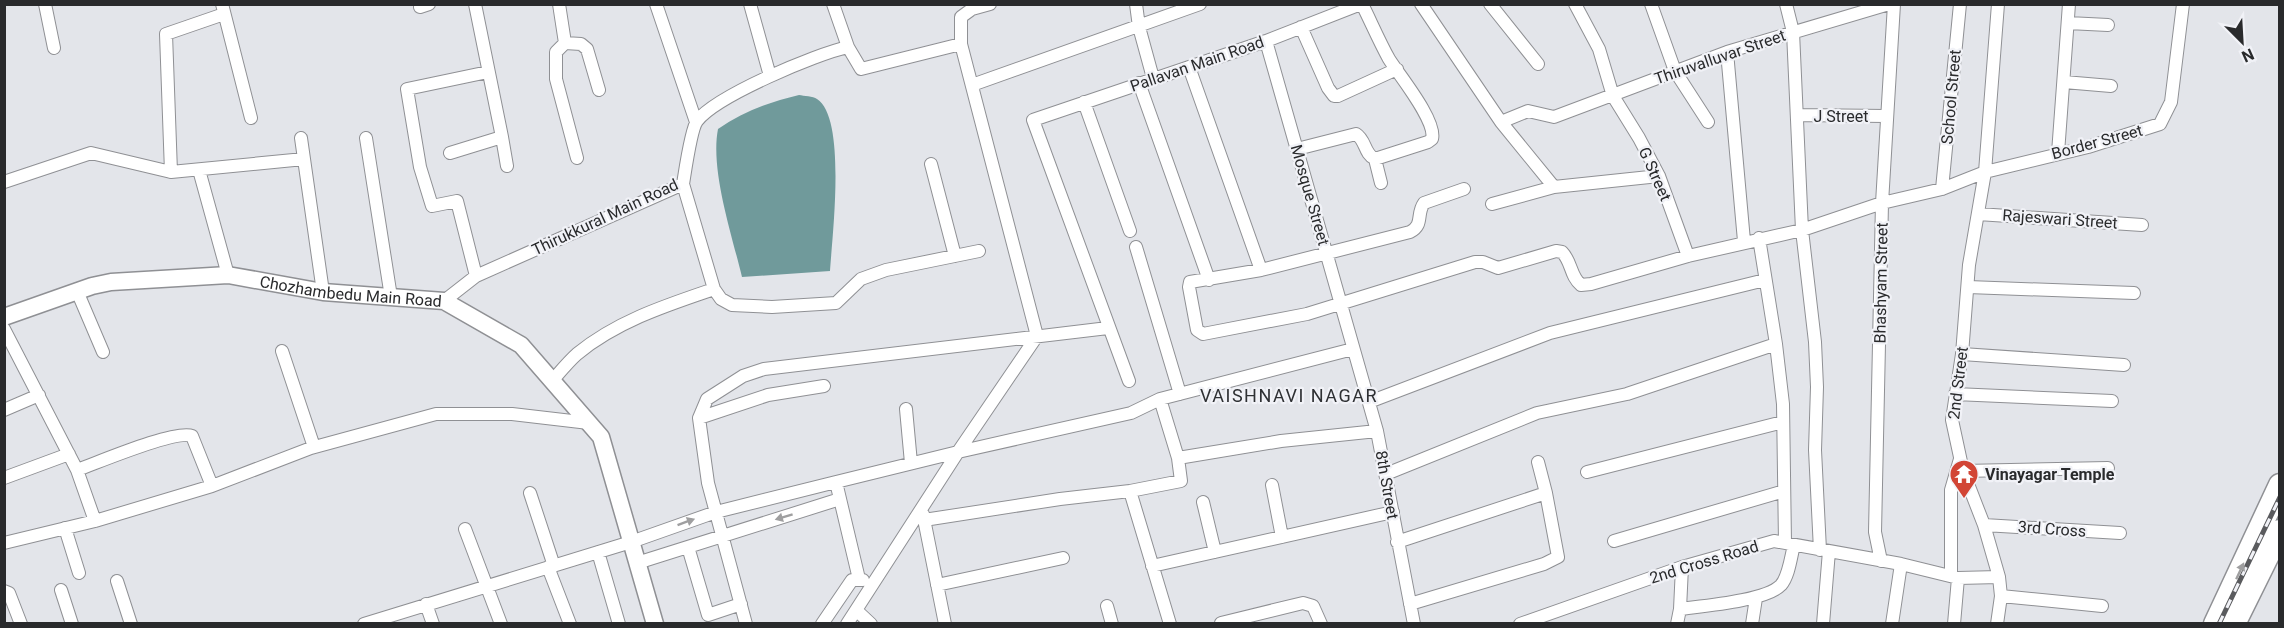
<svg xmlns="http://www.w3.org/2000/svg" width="2284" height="628" viewBox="0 0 2284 628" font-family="Roboto,sans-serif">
	<rect width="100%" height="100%" fill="#e3e5ea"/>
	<path fill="#709a9b" d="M799,95C804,96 813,96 817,99C847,118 832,237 830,271L742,277C732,235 710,170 718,129C743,112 769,102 799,95Z"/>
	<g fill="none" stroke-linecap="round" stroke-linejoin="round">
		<g stroke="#8f9094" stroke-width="14">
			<path id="street" d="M45,4L54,48
				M222,4L251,118
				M475,4L502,137
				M559,4L565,43L581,44L587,49L599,90
				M656,4L696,122
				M750,4L770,76
				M1136,4L1139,27L1153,78
				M1421,4L1501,122L1554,187L1659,176
				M1490,4L1538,64
				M1575,4L1599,49L1613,96L1639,138L1659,176L1688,256
				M1651,4L1675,71L1708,122
				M1786,4L1793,32L1802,230L1815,342L1817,387L1815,450L1820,550
				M420,7L429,4
				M2068,23L2108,25
				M1301,27L1328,88L1334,96H1338L1397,69
				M1266,41L1377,431L1414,624
				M565,43L556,52V79L577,158
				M848,47L861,69L961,44
				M1727,52L1744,241
				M1189,67L1261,270
				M2064,82L2111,86
				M1139,83L1209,280
				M972,85L1200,4
				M1084,102L1130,231
				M1797,115L1886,116
				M1501,122L1528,111L1554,117L1727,52L1889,4
				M301,138L323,292
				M366,138L391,297
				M1297,149L1356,134C1366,140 1364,154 1375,159L1428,142L1432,139C1437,121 1399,75 1389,59C1379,41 1371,22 1362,4
				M450,153L502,137L507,166
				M2058,153L2069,4
				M1375,159L1381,183
				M931,164L955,256
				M199,170L228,275
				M171,172L166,34L224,14
				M4,182L91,153L171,172L304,159
				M1464,189L1424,203C1416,214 1424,225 1410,232L1261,270L1190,282L1189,287L1197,330L1203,334L1307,314L1475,262H1483L1498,268L1556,251L1562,252C1572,262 1570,276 1581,285L1591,284L1688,256L1802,230L1882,203L1942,189L1985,172L1998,4
				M1942,189L1960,4
				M1492,204L1554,187
				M1978,214L2142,225
				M1136,247L1180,394
				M476,276L457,201L432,206L420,167L407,89L488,72
				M1968,287L2134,293
				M714,289L721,299L732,305L772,307L836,303L861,279L886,270L979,251
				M77,291L103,352
				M444,301L476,276L683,184C685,172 691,129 697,121C716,96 816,54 848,47L833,4
				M4,329L77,470L95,521
				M1776,344L1783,404L1785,543
				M282,351L314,447
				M1962,354L2124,365
				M552,381C560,372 568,362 577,354C617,321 667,305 714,289L683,184
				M1129,381L1033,120L1266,41L1361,4
				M1955,394L2112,401
				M1369,402L1550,333L1765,280
				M906,409L911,463
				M4,410L39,395
				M699,418L768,395L824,386
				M1178,458L1281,441L1377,431
				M77,470C97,463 176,429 192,436L212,486
				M1963,471L2108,468
				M1587,472L1783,422
				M1386,474L1537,413L1627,394L1776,344L1759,238
				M4,478L69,454
				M1272,485L1282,537
				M1130,491L1181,481L1178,458L1160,399
				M530,493L554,566
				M1203,502L1215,552
				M923,514L945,624
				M924,520L1060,499L1130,491L1170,624
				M1984,525L2120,533
				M65,528L79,573
				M465,529L501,624
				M1614,541L1784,491
				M1397,542L1546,493
				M4,543L95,521L212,486L311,448L436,414H512L589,423
				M688,547L708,615L741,604
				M598,552L619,624
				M1881,561L1875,532L1882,203L1894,4
				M637,563L840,499
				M1152,566L1393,512
				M548,567L570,624
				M1951,576V490L1960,459
				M859,579L836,482L958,452L1037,336L961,44V17L972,9L990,4
				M117,581L131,624
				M937,585L1063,558
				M61,590L72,624
				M4,591L9,593L21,624
				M2001,596L2102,606
				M426,604L433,624
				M1410,604L1544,564L1558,557L1546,493L1538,462
				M1107,606L1112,624
				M1680,609C1702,606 1766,601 1781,585C1789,576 1791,556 1794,545
				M856,610L871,624
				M1221,623L1303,603L1313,606L1321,624
				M364,624L631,542L716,512L836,482
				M746,624L708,483L699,418L707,399L743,376L764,369L1108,328
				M822,624L852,580H863
				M847,624L958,452L1131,413L1160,399L1353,349
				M1520,624L1682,567L1774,541L1901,564L1958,578L1999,577
				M1677,624L1680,609L1682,567
				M1752,624L1756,598
				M1823,624L1829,551
				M1892,624L1901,564
				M1954,624L1958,578
				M1997,624L2001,596L1999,577L1984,525L1963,471L1952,420L1962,354L1969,265L1985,172L2088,147L2160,124L2171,102L2183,4"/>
		</g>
		<g stroke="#8f9094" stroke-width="19">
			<g id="secondary">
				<path id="s1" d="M4,317L92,286L111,282L228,275L323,292L444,301L521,345L601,437L655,624"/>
			</g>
		</g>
		<g stroke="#8f9094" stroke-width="25">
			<path id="highway" d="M2215,624L2280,485
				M2234,624L2280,531"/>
		</g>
		<use href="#street" stroke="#fff" stroke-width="12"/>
		<use href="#secondary" stroke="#fff" stroke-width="16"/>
		<use href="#highway" stroke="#fff" stroke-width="22"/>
		<g stroke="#5a5b5e" stroke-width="5">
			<path id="rail" d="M2219,624L2280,497"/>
		</g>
		<use href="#rail" stroke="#f1f2f7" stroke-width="3" stroke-dasharray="9" stroke-linecap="butt"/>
	</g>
	<defs><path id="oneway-solid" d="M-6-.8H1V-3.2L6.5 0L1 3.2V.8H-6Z" transform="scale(1.5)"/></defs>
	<g fill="#9f9fa0">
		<use href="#oneway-solid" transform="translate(784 517) rotate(163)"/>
		<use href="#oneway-solid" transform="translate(686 522) rotate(-20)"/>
		<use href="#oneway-solid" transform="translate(2240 571) rotate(-65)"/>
	</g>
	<defs>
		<g id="temple-pin" transform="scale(1.5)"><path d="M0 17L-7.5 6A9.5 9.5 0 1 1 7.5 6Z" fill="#d24535" stroke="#f1f2f7"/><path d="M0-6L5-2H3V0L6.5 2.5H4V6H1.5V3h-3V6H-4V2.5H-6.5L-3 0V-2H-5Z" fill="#fff"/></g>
	</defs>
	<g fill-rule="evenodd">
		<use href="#temple-pin" x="1964" y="474"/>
	</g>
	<g text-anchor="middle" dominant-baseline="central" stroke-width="4.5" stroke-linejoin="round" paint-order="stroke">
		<g font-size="16" fill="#292a2c" stroke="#f1f2f7">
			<text transform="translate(1720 57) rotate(-19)">Thiruvalluvar Street</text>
			<text transform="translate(1197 64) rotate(-19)">Pallavan Main Road</text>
			<text transform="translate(1951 97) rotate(-85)">School Street</text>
			<text x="1841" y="116">J Street</text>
			<text transform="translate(2097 142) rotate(-15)">Border Street</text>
			<text transform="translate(1655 174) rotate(66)">G Street</text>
			<text transform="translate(1310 195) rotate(74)">Mosque Street</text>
			<text transform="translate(605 217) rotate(-25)">Thirukkural Main Road</text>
			<text transform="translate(2060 219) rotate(4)">Rajeswari Street</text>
			<text transform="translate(1881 283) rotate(-89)">Bhashyam Street</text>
			<text stroke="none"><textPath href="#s1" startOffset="354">Chozhambedu Main Road</textPath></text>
			<text transform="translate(1958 383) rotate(-83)">2nd Street</text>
			<text transform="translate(1387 485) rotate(80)">8th Street</text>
			<text transform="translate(2052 529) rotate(4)">3rd Cross</text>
			<text transform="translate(1704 562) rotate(-17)">2nd Cross Road</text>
		</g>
		<g font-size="16" font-weight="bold" fill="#292a2c" stroke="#f1f2f7" text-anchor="start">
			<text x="1985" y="474">Vinayagar Temple</text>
		</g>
		<g font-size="18" letter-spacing="1.5" fill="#2f3134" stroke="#f1f2f7">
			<text x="1289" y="395">VAISHNAVI NAGAR</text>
		</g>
	</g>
	<rect width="2284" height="628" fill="none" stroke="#292a2c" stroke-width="12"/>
	<g transform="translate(2242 42) rotate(156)" stroke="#f1f2f7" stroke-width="4.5" paint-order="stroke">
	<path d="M0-4.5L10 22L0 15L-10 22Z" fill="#292a2c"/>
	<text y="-9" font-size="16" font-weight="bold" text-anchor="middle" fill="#292a2c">N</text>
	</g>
</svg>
